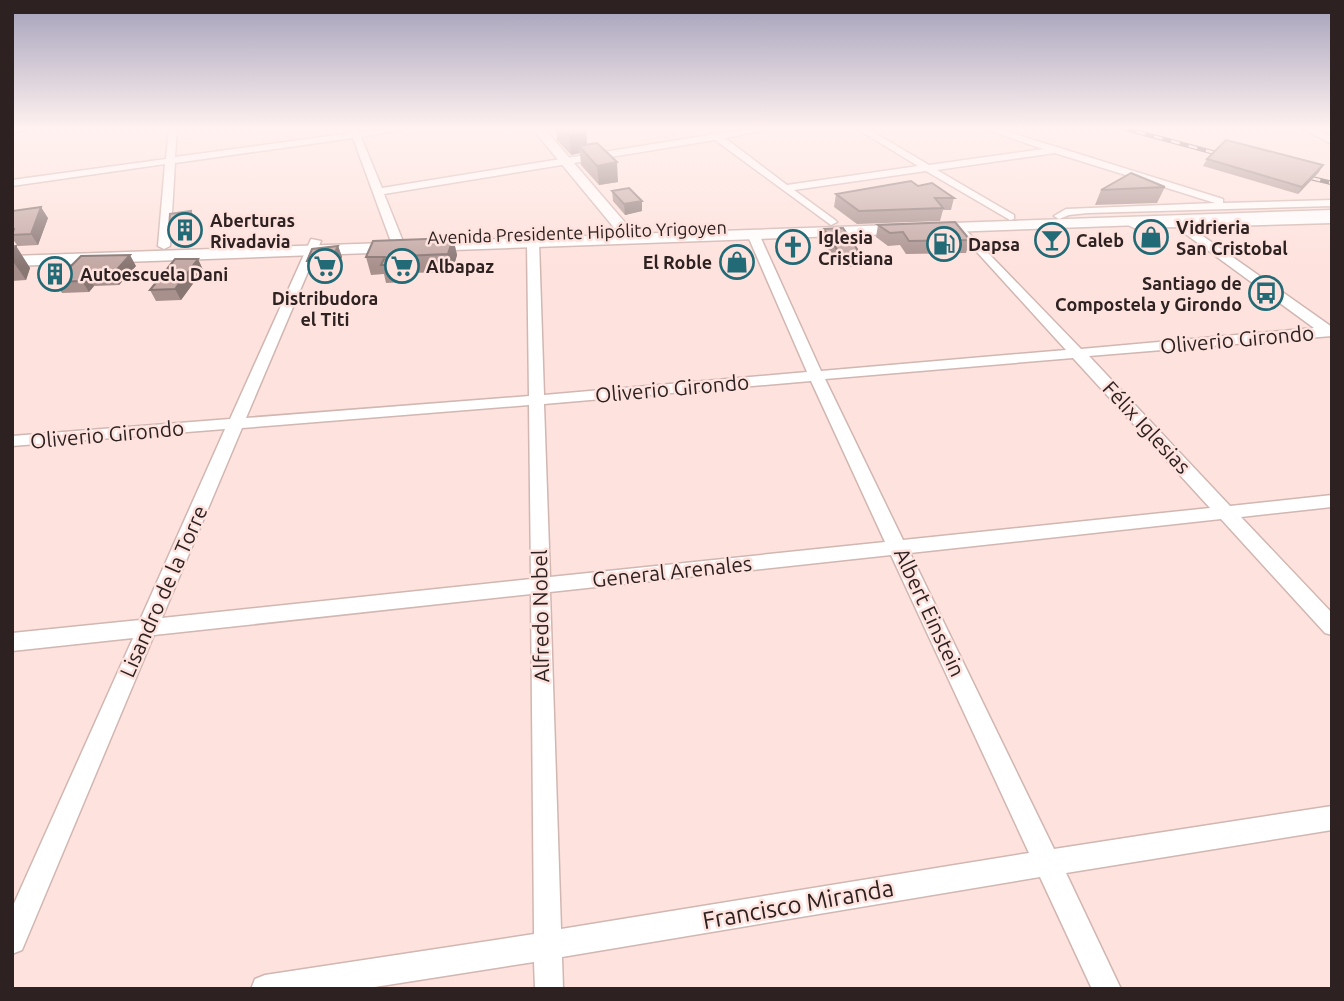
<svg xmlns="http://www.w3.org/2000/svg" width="1344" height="1001" viewBox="0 0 1344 1001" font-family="Ubuntu,sans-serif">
	<rect width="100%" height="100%" fill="#fee2dd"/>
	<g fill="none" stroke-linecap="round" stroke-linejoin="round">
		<g stroke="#d1b6b1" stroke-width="3">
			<path id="minor" d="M12,127H40L12,133Z
				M169,127H177L175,157L351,133L349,127H357L359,132L416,127L361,137L382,188L709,135L713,131L719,134L760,127H781L725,138L787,185L918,166L854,127H865L929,165L1043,149L979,127H993L1223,199V203L1332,200V206L1088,213L1069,215L1059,219L1054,216L1066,209L1215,203L1055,153L937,170L1014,215V219L1010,220L926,171L794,190L835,220L837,222L831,225L715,140L384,194L402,239L396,242L390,239L353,138L175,163L170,246L164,249L158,246L165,164L12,186V180L166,159Z
				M1299,127H1310L1332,137V144Z
				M1332,217V223L1190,227L1332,327V336L1089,356L1230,506L1332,495V507L1241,517L1332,613V635L1325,633L1221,519L910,553L1054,849L1332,806V830L1066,873L1121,989H1092L1040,877L562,957L563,989H535L534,962L362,989H251L255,979L265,975L534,934L531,594L154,635L22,950L12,954V908L133,638L12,651V633L140,620L225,429L12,446V436L230,419L311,239L321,241L246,418L529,396L527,242L533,239L539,242L544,395L807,372L747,234L753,231L759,234L821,371L1066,350L956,229L954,227L960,224L1081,349L1314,328L1176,227L1134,228L1128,225L1134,222ZM1073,358L1210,508L903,540L825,379ZM811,381L885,542L550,577L544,404ZM529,405L531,579L162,618L242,428ZM891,555L1029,853L561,929L550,592Z"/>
		</g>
		<g stroke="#d1b6b1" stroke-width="3">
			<path id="major" d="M531,127H543L628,226L631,234L1332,210V218L12,266V256L617,235L616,230Z"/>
		</g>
		<use href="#minor" fill="#fff" fill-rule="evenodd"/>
		<use href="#major" fill="#fff" fill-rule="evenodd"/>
		<g stroke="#5f504e" stroke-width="4.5">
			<path id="rail" d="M1119,127L1234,158
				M1294,174L1332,183"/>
		</g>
		<use href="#rail" stroke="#fee2dd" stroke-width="2.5" stroke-dasharray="9" stroke-linecap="butt"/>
	</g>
	<path fill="#a8908d" d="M556,127H580L586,133L587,144L618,182L599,185L581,165L580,153L571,155L557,140Z
		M1207,159L1319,172L1298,194L1203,166Z
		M918,186L954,198L951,210H943L940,221L857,224L834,207L836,194Z
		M1165,187L1157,203L1095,205L1101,190Z
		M612,191L642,211L625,215L613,201Z
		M12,211L48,218L38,245L18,246L14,241H12Z
		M191,211L196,221V238H174L169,228Z
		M878,225L970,240L966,253L906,254L900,245L888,246L876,237Z
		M824,229L861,255L859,266L839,267L822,239Z
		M453,238L457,255L452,272L409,273L405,282L386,283L384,274L371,275L366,257Z
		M16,246L30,268L26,280L12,281V247Z
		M338,246L342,257L335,271L311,272L307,261Z
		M198,259L203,270L181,300L156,301L150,290Z
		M136,266L119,285L94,286L89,292L62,293L55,282Z"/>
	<path fill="#887673" d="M586,133L588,152L579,146L580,153L571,155L569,136Z
		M617,162L618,182L599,185L597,166Z
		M1323,165L1319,172L1298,194L1302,187Z
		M642,201V211L625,215L624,204Z
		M41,207L48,218L38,245L31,234Z
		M191,211L196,221V238L191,227Z
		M453,238L457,255L452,272L448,254Z
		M16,246L30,268L26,280L12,260V256Z
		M338,246L342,257L335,271L331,260Z
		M130,255L136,266L119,285L113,274Z
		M404,256L409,273L405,282L401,265Z
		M198,259L203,270L181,300L175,289Z
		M88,275L94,286L89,292L82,281Z"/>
	<path fill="#c3a8a4" stroke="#887673" stroke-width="2" d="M561,127H580L586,133L569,136Z
		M1226,140L1323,165L1302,187L1207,159Z
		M597,143L617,162L597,166L579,146Z
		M1131,173L1165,187L1101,190Z
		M911,181L918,186L932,183L954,198H935L943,208L859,211L836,194Z
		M629,188L642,201L624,204L612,191Z
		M41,207L31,234L12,235L14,229H12V211Z
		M191,211V227L169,228L170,214Z
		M955,222L970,240L909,241L903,232L890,233L878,225Z
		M843,228L861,255L841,256L824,229Z
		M453,238L448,254L404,256L401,265H381L385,257H366L373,241Z
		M16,246L12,256V247Z
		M338,246L331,260L307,261L312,249Z
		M130,255L113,274L88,275L82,281L55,282L81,256Z
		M175,259H198L175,289L150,290Z"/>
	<linearGradient id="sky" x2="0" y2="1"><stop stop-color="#a4a0ba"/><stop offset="0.48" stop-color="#fff2f0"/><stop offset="1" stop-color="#fff2f0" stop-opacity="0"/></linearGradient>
	<rect width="1344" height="267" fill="url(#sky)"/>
	<defs>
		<g id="building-ring" transform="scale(1.75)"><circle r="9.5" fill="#fee2dd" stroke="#216a76" stroke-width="1.5"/><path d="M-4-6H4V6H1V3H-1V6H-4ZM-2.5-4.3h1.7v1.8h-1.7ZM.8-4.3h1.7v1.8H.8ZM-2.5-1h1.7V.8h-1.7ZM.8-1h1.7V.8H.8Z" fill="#216a76"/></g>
		<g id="shop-ring" transform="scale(1.75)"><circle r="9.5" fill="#fee2dd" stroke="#216a76" stroke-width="1.5"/><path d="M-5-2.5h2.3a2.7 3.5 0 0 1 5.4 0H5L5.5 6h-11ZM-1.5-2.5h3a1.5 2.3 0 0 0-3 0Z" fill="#216a76"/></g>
		<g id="bar-ring" transform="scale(1.75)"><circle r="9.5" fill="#fee2dd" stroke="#216a76" stroke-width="1.5"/><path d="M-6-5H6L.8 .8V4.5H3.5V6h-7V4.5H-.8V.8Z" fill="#216a76"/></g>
		<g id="fuel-ring" transform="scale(1.75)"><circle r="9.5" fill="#fee2dd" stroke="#216a76" stroke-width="1.5"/><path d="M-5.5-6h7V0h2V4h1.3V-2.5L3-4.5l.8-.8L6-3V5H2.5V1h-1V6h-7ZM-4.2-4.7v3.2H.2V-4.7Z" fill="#216a76"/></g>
		<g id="church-ring" transform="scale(1.75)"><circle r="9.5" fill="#fee2dd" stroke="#216a76" stroke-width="1.5"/><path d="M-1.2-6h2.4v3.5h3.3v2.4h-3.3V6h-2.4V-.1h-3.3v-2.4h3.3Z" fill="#216a76"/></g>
		<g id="supermarket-ring" transform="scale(1.75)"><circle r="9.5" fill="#fee2dd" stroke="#216a76" stroke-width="1.5"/><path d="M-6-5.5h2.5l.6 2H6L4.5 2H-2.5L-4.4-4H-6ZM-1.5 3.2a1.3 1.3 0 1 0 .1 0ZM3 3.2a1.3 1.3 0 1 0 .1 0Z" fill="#216a76"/></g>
		<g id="bus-ring" transform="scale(1.75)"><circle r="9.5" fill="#fee2dd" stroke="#216a76" stroke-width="1.5"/><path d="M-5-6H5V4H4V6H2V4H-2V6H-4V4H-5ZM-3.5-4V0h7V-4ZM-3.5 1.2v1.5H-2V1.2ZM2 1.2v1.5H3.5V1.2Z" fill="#216a76"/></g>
	</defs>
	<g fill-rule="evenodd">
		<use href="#building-ring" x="185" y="230"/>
		<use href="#shop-ring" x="1151" y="237"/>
		<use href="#bar-ring" x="1052" y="240"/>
		<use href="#fuel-ring" x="944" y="244"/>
		<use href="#church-ring" x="793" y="247"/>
		<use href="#shop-ring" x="737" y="262"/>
		<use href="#supermarket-ring" x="325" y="266"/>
		<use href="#supermarket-ring" x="402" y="266"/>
		<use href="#building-ring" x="55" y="274"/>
		<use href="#bus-ring" x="1266" y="293"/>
	</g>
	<g text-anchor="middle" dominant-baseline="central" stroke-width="5" stroke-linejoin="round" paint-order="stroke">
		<g font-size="18" font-weight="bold" fill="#2d2221" stroke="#fee2dd" text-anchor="start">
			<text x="210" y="220">Aberturas<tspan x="210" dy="21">Rivadavia</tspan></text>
			<text x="1176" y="227">Vidrieria<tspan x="1176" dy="21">San Cristobal</tspan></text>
			<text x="818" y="237">Iglesia<tspan x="818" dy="21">Cristiana</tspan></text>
			<text x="1076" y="240">Caleb</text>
			<text x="968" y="244">Dapsa</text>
			<text x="712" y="262" text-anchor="end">El Roble</text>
			<text x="426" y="266">Albapaz</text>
			<text x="80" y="274">Autoescuela Dani</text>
			<text x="1242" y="283" text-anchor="end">Santiago de<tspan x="1242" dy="21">Compostela y Girondo</tspan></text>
			<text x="325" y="298" text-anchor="middle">Distribudora<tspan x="325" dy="21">el Titi</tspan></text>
		</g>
		<g font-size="18" fill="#2d2221" stroke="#fee2dd">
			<text transform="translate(577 232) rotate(-2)">Avenida Presidente Hipólito Yrigoyen</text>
		</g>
		<g font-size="21" fill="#2d2221" stroke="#fee2dd">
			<text transform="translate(1237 339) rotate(-5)">Oliverio Girondo</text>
			<text transform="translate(672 388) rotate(-5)">Oliverio Girondo</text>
			<text transform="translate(1147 427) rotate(47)">Félix Iglesias</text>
			<text transform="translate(107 434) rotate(-5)">Oliverio Girondo</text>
			<text transform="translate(672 571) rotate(-6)">General Arenales</text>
			<text transform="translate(163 591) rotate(-66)">Lisandro de la Torre</text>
			<text transform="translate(930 612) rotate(65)">Albert Einstein</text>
			<text transform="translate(540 616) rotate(-91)">Alfredo Nobel</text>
		</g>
		<g font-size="24" fill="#2d2221" stroke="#fee2dd">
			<text transform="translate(798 904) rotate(-10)">Francisco Miranda</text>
		</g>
	</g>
	<rect width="1344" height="1001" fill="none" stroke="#2d2221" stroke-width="28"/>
</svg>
